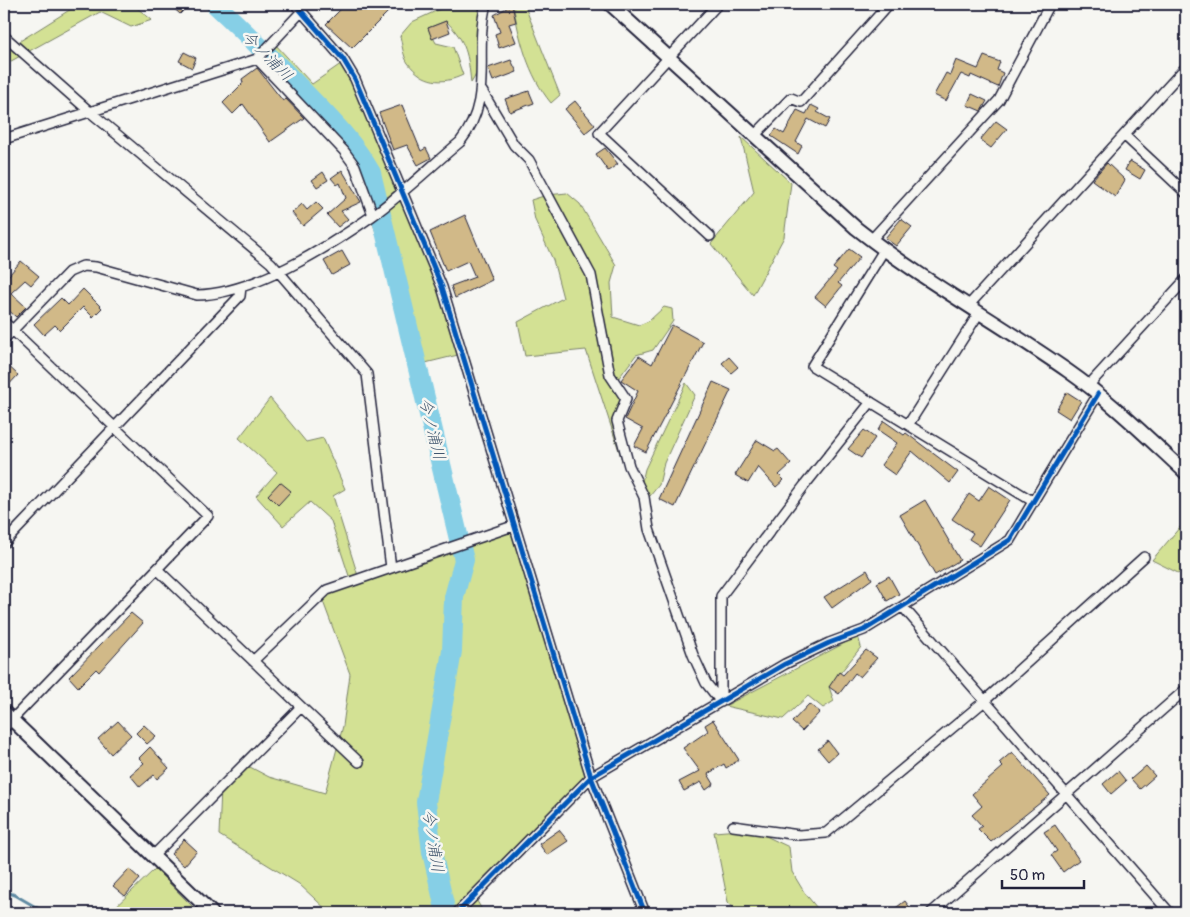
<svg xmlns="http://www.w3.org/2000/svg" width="1190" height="917" viewBox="0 0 1190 917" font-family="Pangolin,'Klee One',sans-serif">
	<rect width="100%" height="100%" fill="#f6f6f2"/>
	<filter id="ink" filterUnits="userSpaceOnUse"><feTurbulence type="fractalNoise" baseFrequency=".02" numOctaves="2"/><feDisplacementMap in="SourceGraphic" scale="10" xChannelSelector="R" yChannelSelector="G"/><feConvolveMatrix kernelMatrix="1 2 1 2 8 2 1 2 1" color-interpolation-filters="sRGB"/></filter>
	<g filter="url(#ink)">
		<path fill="#d3e194" stroke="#7a8268" d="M79,4H132L152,20L131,27L100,12L4,65V51Z
			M451,4L479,5C481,30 486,62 471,83C468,55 467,42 446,21L428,28L436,43L453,47L463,75C442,85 423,83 408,63C403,56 402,44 400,36L412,22Z
			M513,4H524L560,95L551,103C528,75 519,38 513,4Z
			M275,44L312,84L345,61L432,264L462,354L413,366L395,291L354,165L257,59Z
			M741,137L791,183L784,237L753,295L711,244L754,192Z
			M567,193L580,204L616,265L611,283L613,317L639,325L649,321L664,307L672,309L673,321L653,350L636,355L615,383L620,402L623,463L586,350L525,356L518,322L563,298L553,260L535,220L531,200L547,195Z
			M686,383L695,395L664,463L659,485L645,502L640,490L645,469Z
			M270,398L306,442L323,438L345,489L333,496L359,579L351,582L331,521L310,502L283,526L256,496L277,472L239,438Z
			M1186,520V577L1152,560Z
			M513,526L591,777L474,896L484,913H330L299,884L219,835L221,788L250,767L269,777L325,793L343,726L350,674L321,596Z
			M858,636L861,647L829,687L834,701L823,708L808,696L783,719L725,706Z
			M1186,751V786L1183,780L1179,759Z
			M751,829L789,847L792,872L804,892L821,913H738L728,902L714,832Z
			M155,869L199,913H109Z"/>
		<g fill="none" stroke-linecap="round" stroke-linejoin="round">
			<path stroke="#5e8aa2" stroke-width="3" d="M4,891L15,895L46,913"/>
			<path stroke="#86cfe6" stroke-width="20" d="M215,4C245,32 274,61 303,91C328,117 353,141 371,173L464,560L454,597L452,651L426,802L432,852L446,913"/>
		</g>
		<path fill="#d1b988" stroke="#22223b" d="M169,4H190L180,14Z
			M346,4H396L352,48L326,24Z
			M512,5L516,22L509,24L516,42L499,48L495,34L500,32L494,15Z
			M446,21L450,32L432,39L428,28Z
			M184,52L196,58L192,68L179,61Z
			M984,56L1000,62L997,70L1003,73L998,87L971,75L970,78L961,74L946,101L934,95L946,73L950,75L956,60L978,69Z
			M511,60L517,72L493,81L488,68Z
			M257,68L283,101L286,99L304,118L270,142L243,104L233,114L223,103L243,83L242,79Z
			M529,91L534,103L510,112L505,99Z
			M972,94L987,101L981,111L967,105Z
			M575,101L595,125L585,133L565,109Z
			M402,105L421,151L426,148L431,158L418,165L407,145L393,150L379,113Z
			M811,105L819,109L817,112L830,119L825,128L808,119L796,142L802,146L798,154L771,136L776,129L784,134L797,110L806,114Z
			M996,121L1007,129L991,148L980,140Z
			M605,148L618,164L608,171L596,154Z
			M1130,161L1145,170L1140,179L1125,170Z
			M1107,163L1125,180L1115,197L1092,180Z
			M342,170L361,202L341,211L348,219L338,227L327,215L346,198L340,183L337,185L331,178Z
			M323,172L328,180L317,187L312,180Z
			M316,202L323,209L303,226L292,213L302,204L307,210Z
			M465,215L492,280L455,298L451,286L475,277L468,261L446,271L430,232Z
			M901,219L912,227L896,246L885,238Z
			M849,249L860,257L838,283L842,286L826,306L815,297L837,271L833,268Z
			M342,251L350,265L332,275L324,261Z
			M21,261L39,276L31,285L25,280L11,293L26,307L16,317L4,306V281Z
			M83,289L102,308L93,317L83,307L60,330L55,325L44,335L34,324L61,298L68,305Z
			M672,325L703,342L646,452L634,446L643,429L625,419L638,391L621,380L639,356L652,364Z
			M729,357L738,367L731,373L722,363Z
			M4,362L18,375L4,390Z
			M713,382L731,390L675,507L659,499Z
			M1067,392L1081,401L1070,419L1056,410Z
			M884,421L904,435L906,433L958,472L950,483L912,451L895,475L881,465L897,443L878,430Z
			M864,430L875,438L861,458L848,449Z
			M757,440L775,451L778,449L791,464L779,475L784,480L776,487L758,467L748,483L735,475Z
			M280,482L291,491L278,505L268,495Z
			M989,486L1010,500L980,546L969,539L973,533L952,519L969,494L979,501Z
			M925,500L960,560L935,575L900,515Z
			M867,570L872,579L832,608L824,597Z
			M889,576L899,594L887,601L877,583Z
			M131,613L143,623L99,672L96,669L78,687L69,677Z
			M866,650L877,658L860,677L855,673L839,694L829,687L839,672L843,675Z
			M809,704L820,712L802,731L792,722Z
			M713,720L739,760L726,768L724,764L708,774L714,784L706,790L701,782L684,791L679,782L700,771L683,748L708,731L705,725Z
			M118,721L131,735L111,754L98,739Z
			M144,725L156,736L147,744L136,733Z
			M828,741L837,753L828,761L818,749Z
			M150,747L169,768L157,779L154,775L140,787L130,775L144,763L139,758Z
			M1012,752L1050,795L991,842L978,829L982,826L972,815L982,806L972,794L1003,767L999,763Z
			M1146,766L1155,776L1140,789L1131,779Z
			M1118,771L1126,781L1111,794L1103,784Z
			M1055,825L1079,860L1063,872L1051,855L1057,851L1044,832Z
			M559,830L568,841L547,855L539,844Z
			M184,839L197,851L184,866L171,854Z
			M129,869L140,879L125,896L113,886Z
			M905,901L914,913H889Z"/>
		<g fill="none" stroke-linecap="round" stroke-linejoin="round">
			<g stroke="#22223b" stroke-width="12">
				<path id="street" d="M295,4L343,59L355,79L442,287L591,777L645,913
					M4,36L89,111L271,263L367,374L391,568
					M257,59L344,151L355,166L373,215
					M482,91L514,145L529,160L591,275L610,375L626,399L617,421L629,466L644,497L649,529L693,655L706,683L721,702
					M1124,135L1186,193
					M754,136L791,98L801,102L889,4
					M4,139L257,59L302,11
					M710,236L599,133L718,4
					M871,240L999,100L1050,4
					M884,250L812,366L1034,502
					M968,306L1186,67
					M4,322L208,516L4,728
					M4,339L69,272L83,266L96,267L197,295C253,294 327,248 372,216C403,194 431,166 460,142C495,98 473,53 486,4
					M1088,386L1186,279
					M908,425L979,313
					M4,543L240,296L241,287
					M157,569L359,762
					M903,607L1170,913
					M253,661L327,590L513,526
					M721,702V596L804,486L871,402
					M733,826L799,835L826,833L981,704L1144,557
					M153,856L301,707
					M457,913L591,777L785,664L829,643L864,630L1010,540L1098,394
					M931,913L1186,689"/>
			</g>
			<g stroke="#22223b" stroke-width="16">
				<path id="secondary" d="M610,4L856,228C923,281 998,322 1068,371C1111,401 1148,438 1186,473
					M4,712L212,913"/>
			</g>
			<use href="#street" stroke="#f6f6f2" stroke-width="9"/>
			<use href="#secondary" stroke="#f6f6f2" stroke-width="12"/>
			<g stroke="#f6f6f2" stroke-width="8">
				<path id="cycleway" d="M295,4L343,59L355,79L442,287L591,777L645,913
					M457,913L591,777L785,664L829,643L864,630L1010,540L1098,394"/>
			</g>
			<use href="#cycleway" stroke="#0057b8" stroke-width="5"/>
		</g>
	</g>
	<g text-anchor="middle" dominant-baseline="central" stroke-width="5" stroke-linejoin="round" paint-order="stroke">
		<g font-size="16" font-style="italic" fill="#40566e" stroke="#f6f6f2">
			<text transform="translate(267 56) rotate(45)">今ノ浦川</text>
			<text transform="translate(432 429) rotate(76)">今ノ浦川</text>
			<text transform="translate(433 841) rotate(81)">今ノ浦川</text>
		</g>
	</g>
	<rect width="1190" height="917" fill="none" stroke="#f6f6f2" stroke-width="20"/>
	<rect x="10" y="10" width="1170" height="897" fill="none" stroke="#22223b" stroke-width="2" filter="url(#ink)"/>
	<path d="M1002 880v8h82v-8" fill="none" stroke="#22223b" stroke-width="2.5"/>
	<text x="1010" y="880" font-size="15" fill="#22223b" stroke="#f6f6f2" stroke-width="4" paint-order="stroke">50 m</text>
</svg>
